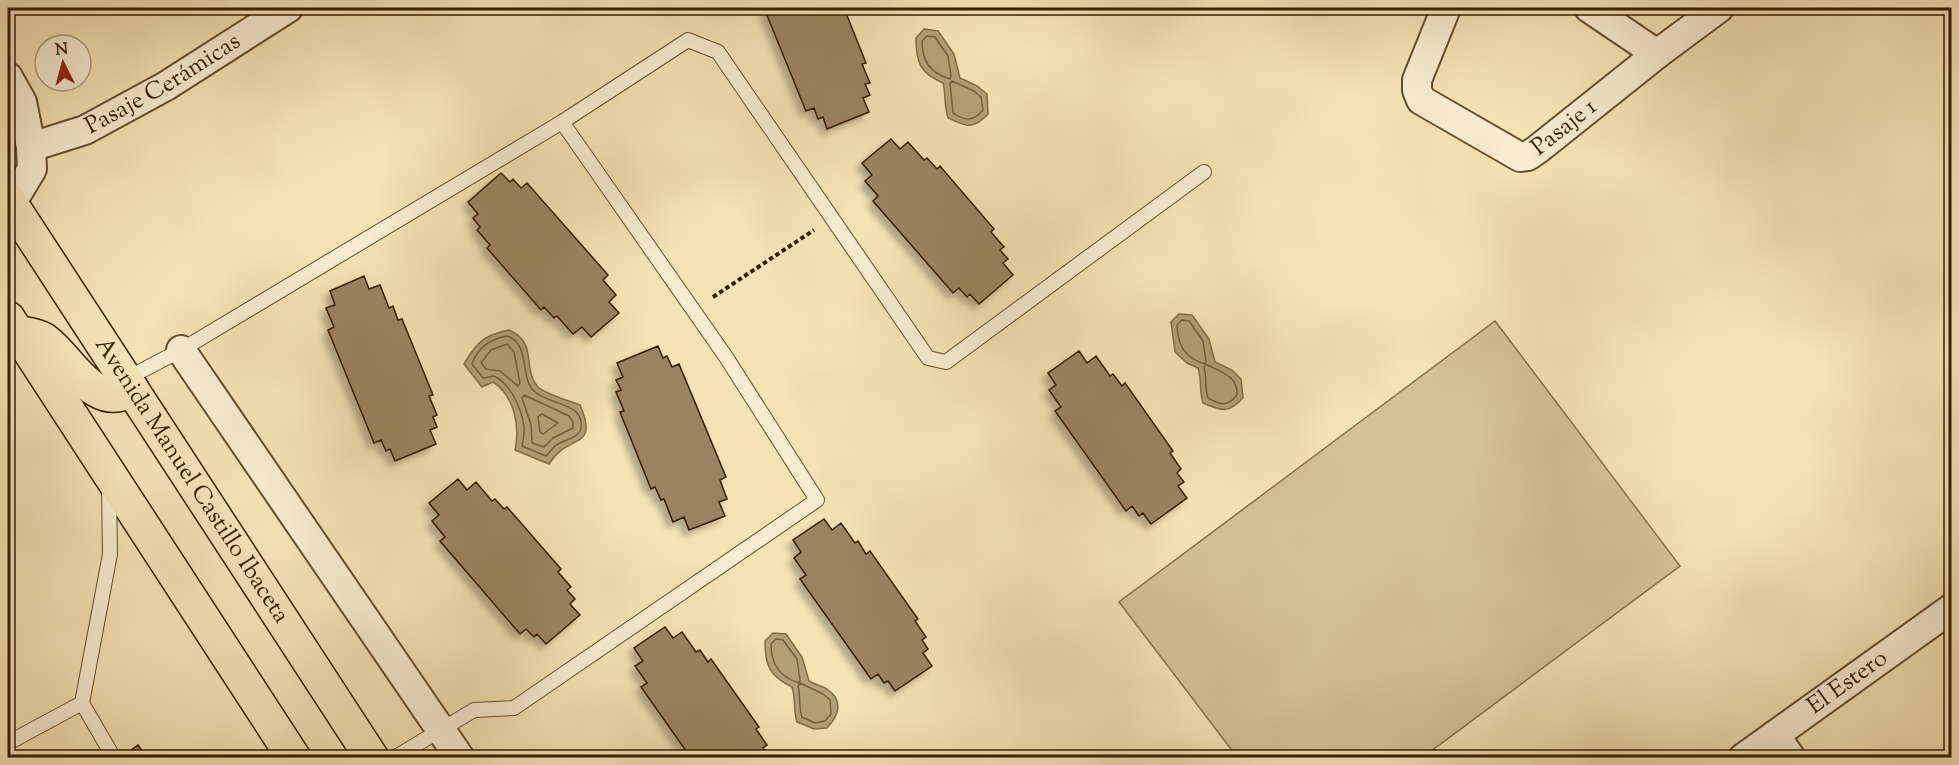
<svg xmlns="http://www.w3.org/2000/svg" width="1959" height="765" viewBox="0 0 1959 765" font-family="'Sorts Mill Goudy',serif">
	<defs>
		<filter id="shadow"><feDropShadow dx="-5.5" dy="5.5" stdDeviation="3" flood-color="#0004"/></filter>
	</defs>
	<rect width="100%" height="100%" fill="#f4e3b5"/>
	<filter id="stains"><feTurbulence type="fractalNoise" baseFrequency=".00333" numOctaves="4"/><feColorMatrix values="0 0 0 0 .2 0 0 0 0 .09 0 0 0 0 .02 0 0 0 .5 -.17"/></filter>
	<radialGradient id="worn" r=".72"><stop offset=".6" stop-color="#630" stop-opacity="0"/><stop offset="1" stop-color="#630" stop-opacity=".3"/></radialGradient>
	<path fill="#d4c196" stroke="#856f4b" stroke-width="1.5" d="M1495,321L1680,566L1423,757H1237L1119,602Z"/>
	<path fill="#b3a077" stroke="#816c47" stroke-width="1.5" d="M924,29L938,31L954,54L960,78L977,86L987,94L988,114C973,130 967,127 948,118C944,106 946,95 943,83C920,73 916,63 916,38Z
		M1179,314L1192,315L1209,339L1215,362L1232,370L1241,379L1243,398C1228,414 1222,411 1203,403C1199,391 1202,380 1198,368L1187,363L1175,352L1171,322Z
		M509,330C538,343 522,366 537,386C544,394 570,401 580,405C600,451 567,433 549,464L515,450C520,428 515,396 493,382L482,387L464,364C477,342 484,335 509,330Z
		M773,633L786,634L802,657L809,681C814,684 822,686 827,689C844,701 839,715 827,728L814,729L797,722C793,709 796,699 792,687C769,676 765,665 765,641Z"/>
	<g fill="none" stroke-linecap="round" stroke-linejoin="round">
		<path stroke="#745e3c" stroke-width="1.5" d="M927,36L935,37L948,56L951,76L950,79C930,73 922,61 922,41Z
			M952,81L974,91L981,97L983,110C973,122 965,121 953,113L950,84Z
			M1182,320L1189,321L1203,341L1206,361L1205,364C1185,358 1178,346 1177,325Z
			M507,336C531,344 519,376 534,391C547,405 585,402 581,428C580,438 562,440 555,446C552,449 549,453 546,456L522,446C523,440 525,433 524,426C521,408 511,384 494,376L483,378L472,364C478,347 490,339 507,336Z
			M507,344L514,352L520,383L518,386L500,371L486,369L481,363L491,350Z
			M1206,364C1220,372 1238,375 1237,395C1228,407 1220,405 1208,398C1204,387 1207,377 1204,367Z
			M524,395L569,416L573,422V428L553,438L544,447L532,443L531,425L522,398Z
			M542,414L558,423L543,434L540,432L538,417Z
			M776,639L783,640L797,659L800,680L799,683C780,677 771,665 771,644Z
			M800,683L823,694L830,700L831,714L825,721L815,723L802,717C798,706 801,696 798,686Z"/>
	</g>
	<path fill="#99845e" stroke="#361d00" stroke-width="1.5" filter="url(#shadow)" d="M764,8H844L866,63L862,64L870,83L865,84L870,95L863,98L869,112L827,129L823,117L818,119L814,108L806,111Z
		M891,139L900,149L908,142L924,160L927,158L937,169L940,166L994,229L991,232L1004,247L1000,250L1008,259L1003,263L1013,275L979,304L970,294L967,297L959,288L953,293L873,201L878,196L865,181L872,175L862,163Z
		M501,173L510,182L513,179L521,188L527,183L608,275L603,280L616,295L609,302L619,313L591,337L582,327L573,334L557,316L554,318L544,307L541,310L487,248L490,245L477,230L480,227L473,218L478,214L468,202Z
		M364,276L369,289L380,285L389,308L393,306L398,320L402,319L433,395L429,396L437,415L433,417L437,427L430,430L436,444L395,461L390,449L386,451L381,440L374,443L328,330L334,327L326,308L335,305L330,291Z
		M658,346L663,358L667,356L672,367L679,364L726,477L720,480L727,499L719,502L725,516L689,530L684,517L673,522L664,499L661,500L655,487L651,489L620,412L624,411L616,392L621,390L616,380L623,377L617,363Z
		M1079,351L1087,363L1096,356L1110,376L1113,374L1122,386L1125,383L1173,451L1170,453L1181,469L1177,473L1184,482L1178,486L1187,498L1151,524L1143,513L1139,516L1132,506L1126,511L1055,411L1061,407L1049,390L1056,385L1048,373Z
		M458,479L467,490L476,482L492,501L495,499L504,509L507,507L561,569L558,572L571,587L567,590L575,599L570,604L580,615L546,644L537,634L534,637L526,629L520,634L440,541L445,537L432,521L439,515L429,503Z
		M824,519L832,530L841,523L855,543L858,541L866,554L870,551L918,619L915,621L926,637L922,640L928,649L923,653L932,666L895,691L888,681L884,683L878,674L871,679L800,579L806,575L794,558L801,552L793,540Z
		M665,627L673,638L682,632L696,652L700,650L708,662L711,659L759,727L756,729L767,745L763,748L770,758H691L641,687L647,683L635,666L643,661L634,648Z
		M138,745L147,758H120Z"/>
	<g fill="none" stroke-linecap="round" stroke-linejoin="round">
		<g stroke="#664e2d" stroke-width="16">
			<path id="lane" d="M562,122L688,40L718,52L928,358L946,362L1204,172
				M126,379L181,350L562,122L726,357L817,500L514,708L474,710L394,758
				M109,488L110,554L82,703L114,758
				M8,743L82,703"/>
		</g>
		<g stroke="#664e2d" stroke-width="32">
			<g id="street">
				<path id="s1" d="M1446,8L1417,80V90L1421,100L1520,157L1528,156L1538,149L1657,54L1719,8"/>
				<path d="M1589,8L1657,54"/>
				<path d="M8,77L22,102L31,147L32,169L11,204"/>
				<path id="s2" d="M31,147L85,130L166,86L288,8"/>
				<path d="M181,350L460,758"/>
				<path d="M1775,735L1791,758"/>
				<path id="s3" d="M1743,758L1952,608"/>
			</g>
		</g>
		<g stroke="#361d00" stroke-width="36">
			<g id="highway">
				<path id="s4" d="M8,199L372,758"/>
				<path d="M8,318L294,758"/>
				<path d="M21,333C27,334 37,335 43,339C69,356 94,414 132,389"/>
			</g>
		</g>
		<path stroke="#361d00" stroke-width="4" stroke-dasharray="4.5 3" stroke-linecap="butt" d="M713,297L814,230"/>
		<use href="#lane" stroke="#f8edcf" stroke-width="14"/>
		<use href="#street" stroke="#f8edcf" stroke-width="28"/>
		<use href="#highway" stroke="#f4e3b5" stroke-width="33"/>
	</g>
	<g text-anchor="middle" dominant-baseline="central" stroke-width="5" stroke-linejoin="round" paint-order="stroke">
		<g font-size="24" fill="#361d00" stroke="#f8edcf">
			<text stroke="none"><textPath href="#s2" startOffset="147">Pasaje Cerámicas</textPath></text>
			<text stroke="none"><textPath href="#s1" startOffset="267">Pasaje 1</textPath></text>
			<text stroke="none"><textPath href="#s4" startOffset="336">Avenida Manuel Castillo Ibaceta</textPath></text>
			<text stroke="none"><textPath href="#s3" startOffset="129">El Estero</textPath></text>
		</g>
	</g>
	<rect width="1959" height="765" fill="none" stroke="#f4e3b5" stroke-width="30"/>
	<rect x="9" y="9" width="1941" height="747" fill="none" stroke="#361d00" stroke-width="3"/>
	<rect x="15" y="15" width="1929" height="735" fill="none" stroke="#361d00" stroke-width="1.5"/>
	<g transform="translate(63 63) rotate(354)"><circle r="28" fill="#f8edcf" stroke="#aa9a7c" stroke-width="1.5"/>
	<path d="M0-4.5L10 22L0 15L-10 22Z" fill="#8f2418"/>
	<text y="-9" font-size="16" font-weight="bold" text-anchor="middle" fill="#361d00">N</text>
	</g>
	<rect width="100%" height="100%" filter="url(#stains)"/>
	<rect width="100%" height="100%" fill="url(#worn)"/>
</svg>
